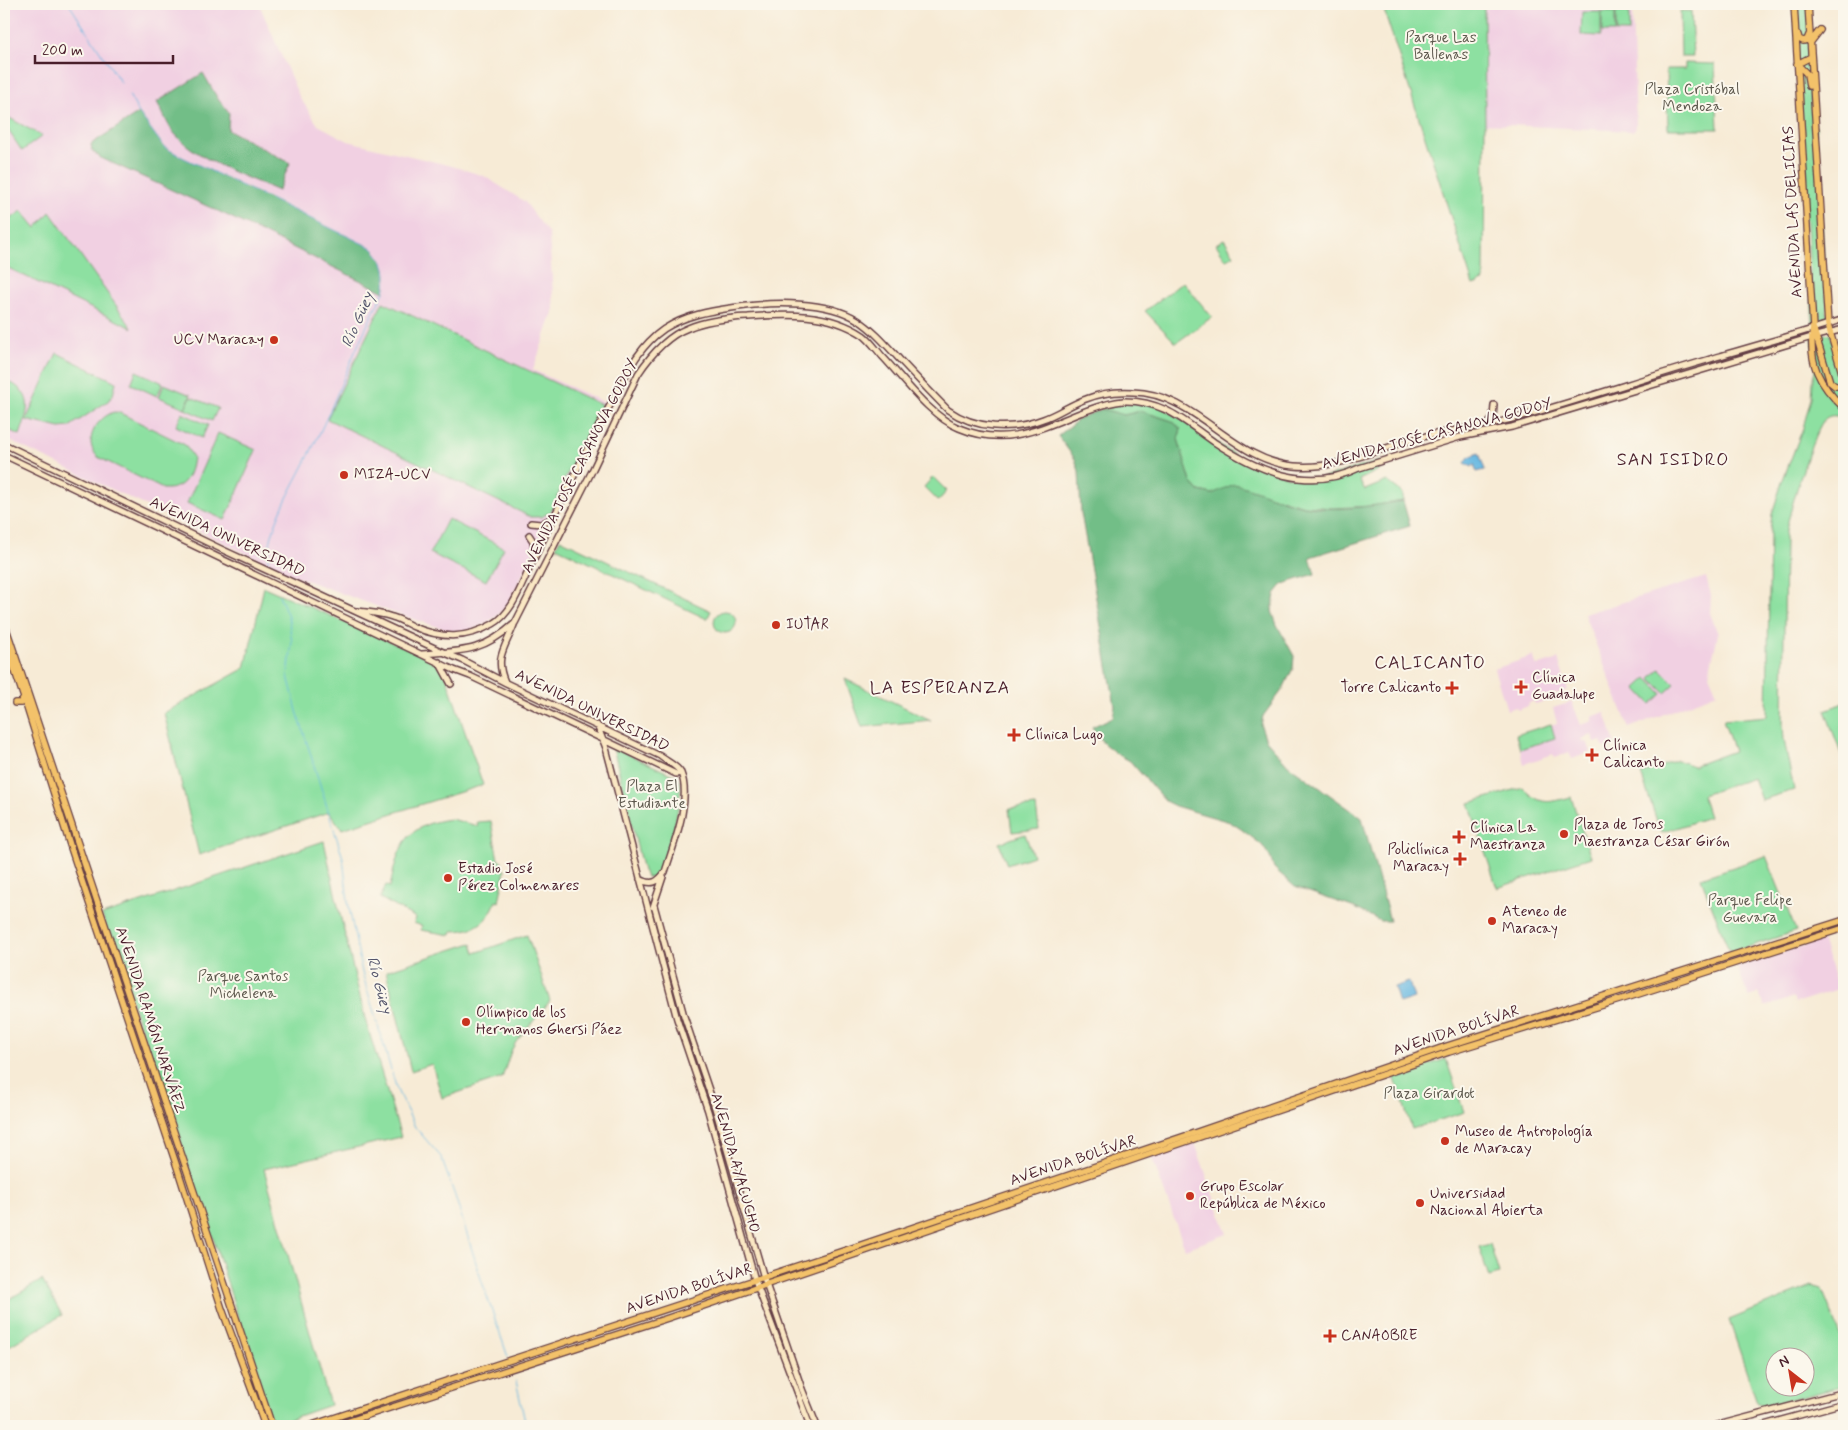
<svg xmlns="http://www.w3.org/2000/svg" width="1848" height="1430" viewBox="0 0 1848 1430" font-family="Mynerve,sans-serif">
	<rect width="100%" height="100%" fill="#fbf7ec"/>
	<filter id="ink" filterUnits="userSpaceOnUse"><feTurbulence type="fractalNoise" baseFrequency=".02" numOctaves="2"/><feDisplacementMap in="SourceGraphic" scale="10" xChannelSelector="R" yChannelSelector="G"/><feConvolveMatrix kernelMatrix="1 2 1 2 8 2 1 2 1" color-interpolation-filters="sRGB"/></filter>
	<filter id="wash" filterUnits="userSpaceOnUse"><feTurbulence type="fractalNoise" baseFrequency=".0096" numOctaves="4" result="noise"/><feDisplacementMap in="SourceGraphic" scale="20" xChannelSelector="R" yChannelSelector="G"/><feGaussianBlur stdDeviation="1.12" result="paint"/><feColorMatrix in="noise" values="0 0 0 0 0 0 0 0 0 0 0 0 0 0 0 0 0 1.4 0 .05"/><feComposite in="paint" operator="in"/></filter>
	<g filter="url(#wash)">
		<rect width="100%" height="100%" fill="#f7ebd6"/>
		<path fill="#f1d0e2" d="M4,4H259L299,96L318,125L348,141L452,166L484,176L525,202L549,234L554,310L533,370L608,404L508,604L497,616L483,625L468,631H451L392,612L289,574L4,438Z
			M1484,5L1632,7L1636,127L1635,129L1632,131L1485,124Z
			M1706,577L1711,595L1710,613L1718,634L1709,674L1717,693L1629,728L1584,614Z
			M1533,656L1537,666L1558,659L1568,690L1546,697V701L1535,704L1534,701L1527,704L1528,706L1518,710L1516,707L1507,710L1494,669Z
			M1572,702L1581,725L1593,721L1592,717L1605,712L1615,744L1604,748L1601,741L1595,743L1592,735L1582,739L1583,742H1587L1591,752L1572,759L1569,752L1555,758L1553,754L1524,764L1516,735L1557,723L1553,708Z
			M1822,940L1838,989L1795,1003L1793,998L1765,1007L1759,993L1749,997L1737,967Z
			M1195,1143L1227,1234L1185,1249L1152,1158Z"/>
		<path fill="#8de0a1" stroke="#6c8066" fill-rule="evenodd" d="M1382,4H1484L1485,124L1484,281L1473,285Z
			M1794,4H1808L1813,80H1809L1812,121L1816,127L1828,325L1813,328Z
			M1680,11H1691L1693,57H1681Z
			M1582,12H1601V36L1581,35Z
			M1602,12H1615V32H1602Z
			M1616,12H1629V32H1616Z
			M1685,63L1715,64L1718,129H1668L1666,69H1685Z
			M4,115L42,136L22,151L4,124Z
			M22,211L36,228L50,212L132,328L4,266V223Z
			M1224,239L1234,255L1226,260L1216,244Z
			M1183,282L1212,317L1176,343L1145,311Z
			M383,302L604,406L566,476L551,512L541,517H531L327,419Z
			M1830,333L1844,380V418C1838,416 1832,414 1826,418C1814,426 1787,519 1785,536L1783,725L1784,740L1794,790L1761,800L1753,778L1702,795L1709,817L1661,833L1641,774L1677,760L1693,766L1734,751L1723,720L1767,716L1770,531L1772,514L1782,482L1803,428L1811,398L1812,382L1815,370L1812,337Z
			M57,353L116,382L113,395L108,401L69,427L60,428L26,420Z
			M136,371L163,383L157,396L131,384Z
			M4,379C34,393 30,407 20,435L4,428Z
			M164,384L191,395L185,408L159,397Z
			M191,397L218,408L212,421L185,409Z
			M1141,402L1162,407L1240,458L1288,477L1316,480L1380,461L1383,468L1359,480L1365,490L1387,481L1403,493V501L1372,506L1333,508L1304,506L1256,492L1212,494L1199,491L1191,482L1178,439L1181,429L1172,421L1141,411L1124,415L1102,409L1122,403Z
			M114,412L120,413L185,445L193,457C191,476 184,490 163,489L98,457C82,442 96,418 114,412Z
			M182,413L208,425L202,438L176,426Z
			M218,433L256,450L225,520L187,503Z
			M933,477L947,491L938,501L924,487Z
			M448,519L504,548L486,581L430,553Z
			M560,539L711,611L707,619L556,547Z
			M264,587L442,664L483,785L342,829L329,812L199,855L164,713L245,668Z
			M714 622a11 11 0 1 1 22 0a11 11 0 1 1-22 0Z
			M1660,669L1675,684L1665,693L1650,678Z
			M1647,678L1662,694L1651,704L1636,688Z
			M845,679L931,720L862,727Z
			M1844,703V762L1825,710Z
			M1551,724L1555,738L1520,749L1516,735Z
			M613,747L677,777C678,779 679,781 680,784C683,798 665,872 654,878L647,877L643,871Z
			M1523,787C1540,806 1548,803 1571,797L1591,857L1497,888L1469,803Z
			M1036,806L1039,829L1012,832L1009,809Z
			M451,819L478,826L477,822L491,821L498,860L502,861L501,869L505,870L499,902L496,901C488,923 474,931 452,931L451,935L421,930L422,926L414,923L416,918L380,898L386,885L390,887C398,847 405,824 451,819Z
			M1025,834L1033,856L1007,865L999,843Z
			M324,841L337,902L366,1022L401,1137L264,1169L330,1405L272,1425L216,1247L102,915Z
			M1766,856L1796,931L1730,953L1701,878Z
			M527,935L550,1001L516,1042L511,1051L502,1078L442,1098L432,1064L411,1071L386,971L472,943L475,953Z
			M1446,1059L1464,1112L1412,1129L1394,1076Z
			M1490,1244L1499,1274L1489,1277L1479,1247Z
			M42,1280L62,1315L4,1349V1302Z
			M1812,1286L1822,1289L1844,1344V1386L1763,1407L1757,1402L1729,1320ZM1776,1358H1806V1388H1776Z"/>
		<path fill="#72be87" stroke="#5e6e59" d="M203,73L218,99L229,113L228,130L290,163L278,191C247,177 191,158 171,129C166,121 162,111 157,102Z
			M139,113L164,147L182,157L372,248C386,263 388,271 384,292L218,211L101,158L92,151L91,144Z
			M1102,409L1124,415L1141,411L1172,421L1181,429L1178,439L1191,482L1199,491L1212,494L1234,484C1257,489 1280,501 1304,506C1336,512 1371,506 1403,501L1410,526L1310,557L1315,574L1283,584L1275,594L1272,611L1277,625L1294,656L1293,668L1283,689L1263,716L1261,726L1266,740L1288,765L1362,818L1390,921H1380L1355,908L1295,887L1274,868L1270,857L1262,845L1241,829L1230,822L1175,806L1165,801L1130,761L1117,754L1103,743L1092,727L1113,717L1115,706L1081,513L1079,471L1075,459L1058,436L1080,418Z"/>
		<path fill="#65b7e1" stroke="#586b86" d="M1479,453L1485,470L1477,472L1474,464L1472,467L1465,463L1469,457Z
			M1409,982L1414,998L1399,1003L1394,987Z"/>
		<g fill="none" stroke-linecap="round" stroke-linejoin="round">
			<path stroke="#65b7e1" stroke-width="1" d="M69,4L121,83
				M129,95L139,113L164,147L182,157L372,248C386,263 388,271 384,292C355,345 336,402 309,455C293,489 269,523 268,561
				M279,595L288,616L292,642L288,676L297,711L343,858L348,902L362,972L397,1090L415,1127L441,1157L455,1196L482,1282L508,1357
				M516,1381L526,1426"/>
		</g>
	</g>
	<g filter="url(#ink)">
		<g fill="none" stroke-linecap="round" stroke-linejoin="round">
			<g stroke="#643e45" stroke-width="8">
				<path id="secondary" d="M1489,423L1493,418L1494,405
					M4,444L221,549L443,652L462,660L506,683L660,756C666,761 678,766 681,773C692,800 673,846 665,872C658,882 652,886 640,879
					M4,455L454,670L470,676L676,774L681,773
					M531,523L541,524L554,517
					M529,535L533,541L535,556
					M356,611C368,612 381,613 392,617C400,619 407,624 414,627C443,639 466,639 493,624C513,613 522,583 532,563C557,511 581,459 608,409C624,380 635,349 664,329C687,314 711,311 738,307C772,302 827,300 858,320C875,331 888,347 902,362C917,378 932,394 948,410C975,429 1012,431 1043,419C1058,414 1071,404 1086,399C1101,393 1117,391 1133,392C1196,393 1232,461 1294,466C1338,470 1377,449 1418,438C1449,430 1481,427 1512,419C1577,401 1642,379 1707,360C1753,346 1799,334 1844,319
					M422,654C463,651 483,652 515,623L592,471L638,374C650,356 667,336 688,328C707,320 728,318 748,317C788,314 828,312 863,335C870,340 876,349 882,356C903,378 931,417 959,428C1004,447 1038,430 1080,413C1094,408 1108,402 1123,401C1163,400 1184,421 1214,442C1258,471 1308,493 1359,468L1460,437L1512,427L1812,337L1844,329
					M439,662L451,684
					M505,682C494,658 505,648 514,625
					M597,725L606,748L677,1019L708,1111L755,1280L810,1426
					M654,905L684,1016L715,1108L764,1278L802,1389L817,1426
					M653,907L663,877
					M1714,1426L1844,1392
					M1760,1426L1844,1403"/>
			</g>
			<g stroke="#643e45" stroke-width="8">
				<path id="primary" d="M1794,4L1813,328C1808,363 1819,385 1844,408
					M1808,4L1828,325L1844,380
					M1798,35L1799,39L1803,41L1807,40L1809,35
					M1810,43L1820,30
					M1809,86L1807,74L1797,64L1811,57
					M1814,330L1830,382L1835,386H1844
					M4,622L272,1426
					M4,638L24,698L70,845L177,1167L222,1309L265,1426
					M15,703H21L24,698
					M309,1426L843,1251L1194,1133L1447,1046L1844,920
					M334,1426L668,1318L1449,1052L1629,997L1844,928"/>
			</g>
			<use href="#secondary" stroke="#fae7c3" stroke-width="5"/>
			<use href="#primary" stroke="#f3c26a" stroke-width="5.5"/>
		</g>
	</g>
	<g fill="#c8321e" stroke="#fbf7ec" stroke-width="2">
		<circle cx="274" cy="340" r="5"/>
		<circle cx="344" cy="475" r="5"/>
		<circle cx="776" cy="625" r="5"/>
		<path d="M1518.5 679.5h5v5h5v5h-5v5h-5v-5h-5v-5h5z"/>
		<path d="M1449.5 680.5h5v5h5v5h-5v5h-5v-5h-5v-5h5z"/>
		<path d="M1011.5 727.5h5v5h5v5h-5v5h-5v-5h-5v-5h5z"/>
		<path d="M1589.5 747.5h5v5h5v5h-5v5h-5v-5h-5v-5h5z"/>
		<circle cx="1564" cy="834" r="5"/>
		<path d="M1456.5 829.5h5v5h5v5h-5v5h-5v-5h-5v-5h5z"/>
		<path d="M1457.5 851.5h5v5h5v5h-5v5h-5v-5h-5v-5h5z"/>
		<circle cx="448" cy="878" r="5"/>
		<circle cx="1492" cy="921" r="5"/>
		<circle cx="466" cy="1022" r="5"/>
		<circle cx="1445" cy="1141" r="5"/>
		<circle cx="1190" cy="1196" r="5"/>
		<circle cx="1420" cy="1203" r="5"/>
		<path d="M1327.5 1328.5h5v5h5v5h-5v5h-5v-5h-5v-5h5z"/>
	</g>
	<g text-anchor="middle" dominant-baseline="central" stroke-width="4" stroke-linejoin="round" paint-order="stroke">
		<g font-size="15" fill="#5e594e" stroke="#fbf7ec">
			<text x="1441" y="38">Parque Las<tspan x="1441" dy="17">Ballenas</tspan></text>
			<text x="1692" y="90">Plaza Cristóbal<tspan x="1692" dy="17">Mendoza</tspan></text>
			<text x="652" y="787">Plaza El<tspan x="652" dy="17">Estudiante</tspan></text>
			<text x="1750" y="901">Parque Felipe<tspan x="1750" dy="17">Guevara</tspan></text>
			<text x="243" y="977">Parque Santos<tspan x="243" dy="17">Michelena</tspan></text>
			<text x="1429" y="1094">Plaza Girardot</text>
		</g>
		<g font-size="15" fill="#4a1f2b" stroke="#fbf7ec">
			<text transform="translate(1793 212) rotate(-93)">AVENIDA LAS DELICIAS</text>
			<text transform="translate(1437 434) rotate(-15)">AVENIDA JOSÉ CASANOVA GODOY</text>
			<text transform="translate(580 466) rotate(-63)">AVENIDA JOSÉ CASANOVA GODOY</text>
			<text transform="translate(227 537) rotate(25)">AVENIDA UNIVERSIDAD</text>
			<text transform="translate(592 711) rotate(26)">AVENIDA UNIVERSIDAD</text>
			<text transform="translate(150 1020) rotate(72)">AVENIDA RAMÓN NARVÁEZ</text>
			<text transform="translate(1456 1031) rotate(-18)">AVENIDA BOLÍVAR</text>
			<text transform="translate(1073 1161) rotate(-18)">AVENIDA BOLÍVAR</text>
			<text transform="translate(735 1163) rotate(74)">AVENIDA AYACUCHO</text>
			<text transform="translate(689 1289) rotate(-18)">AVENIDA BOLÍVAR</text>
		</g>
		<g font-size="15" fill="#4a1f2b" stroke="#fbf7ec" text-anchor="start">
			<text x="264" y="340" text-anchor="end">UCV Maracay</text>
			<text x="354" y="475">MIZA-UCV</text>
			<text x="786" y="625">IUTAR</text>
			<text x="1532" y="678">Clínica<tspan x="1532" dy="17">Guadalupe</tspan></text>
			<text x="1441" y="688" text-anchor="end">Torre Calicanto</text>
			<text x="1025" y="735">Clínica Lugo</text>
			<text x="1603" y="746">Clínica<tspan x="1603" dy="17">Calicanto</tspan></text>
			<text x="1574" y="825">Plaza de Toros<tspan x="1574" dy="17">Maestranza César Girón</tspan></text>
			<text x="1470" y="828">Clínica La<tspan x="1470" dy="17">Maestranza</tspan></text>
			<text x="1449" y="850" text-anchor="end">Policlínica<tspan x="1449" dy="17">Maracay</tspan></text>
			<text x="458" y="869">Estadio José<tspan x="458" dy="17">Pérez Colmenares</tspan></text>
			<text x="1502" y="912">Ateneo de<tspan x="1502" dy="17">Maracay</tspan></text>
			<text x="476" y="1013">Olímpico de los<tspan x="476" dy="17">Hermanos Ghersi Páez</tspan></text>
			<text x="1455" y="1132">Museo de Antropología<tspan x="1455" dy="17">de Maracay</tspan></text>
			<text x="1200" y="1187">Grupo Escolar<tspan x="1200" dy="17">República de México</tspan></text>
			<text x="1430" y="1194">Universidad<tspan x="1430" dy="17">Nacional Abierta</tspan></text>
			<text x="1341" y="1336">CANAOBRE</text>
		</g>
		<g font-size="16" font-style="italic" fill="#53546b" stroke="#fbf7ec">
			<text transform="translate(358 320) rotate(-66)">Río Güey</text>
			<text transform="translate(379 985) rotate(75)">Río Güey</text>
		</g>
		<g font-size="18" letter-spacing="1" fill="#4a1f2b" stroke="#fbf7ec">
			<text x="1673" y="460">SAN ISIDRO</text>
			<text x="1430" y="663">CALICANTO</text>
			<text x="940" y="688">LA ESPERANZA</text>
		</g>
	</g>
	<rect width="1848" height="1430" fill="none" stroke="#fbf7ec" stroke-width="20"/>
	<g transform="translate(1790 1372) rotate(329)"><circle r="24" fill="#fbf7ec" stroke="#b4a19f"/>
	<path d="M0-4L9 19L0 12L-9 19Z" fill="#c8321e"/>
	<text y="-8" font-size="14" font-weight="bold" text-anchor="middle" fill="#4a1f2b">N</text>
	</g>
	<path d="M35 55v8h138v-8" fill="none" stroke="#4a1f2b" stroke-width="2.5"/>
	<text x="42" y="55" font-size="15" fill="#4a1f2b" stroke="#fbf7ec" stroke-width="4" paint-order="stroke">200 m</text>
</svg>
